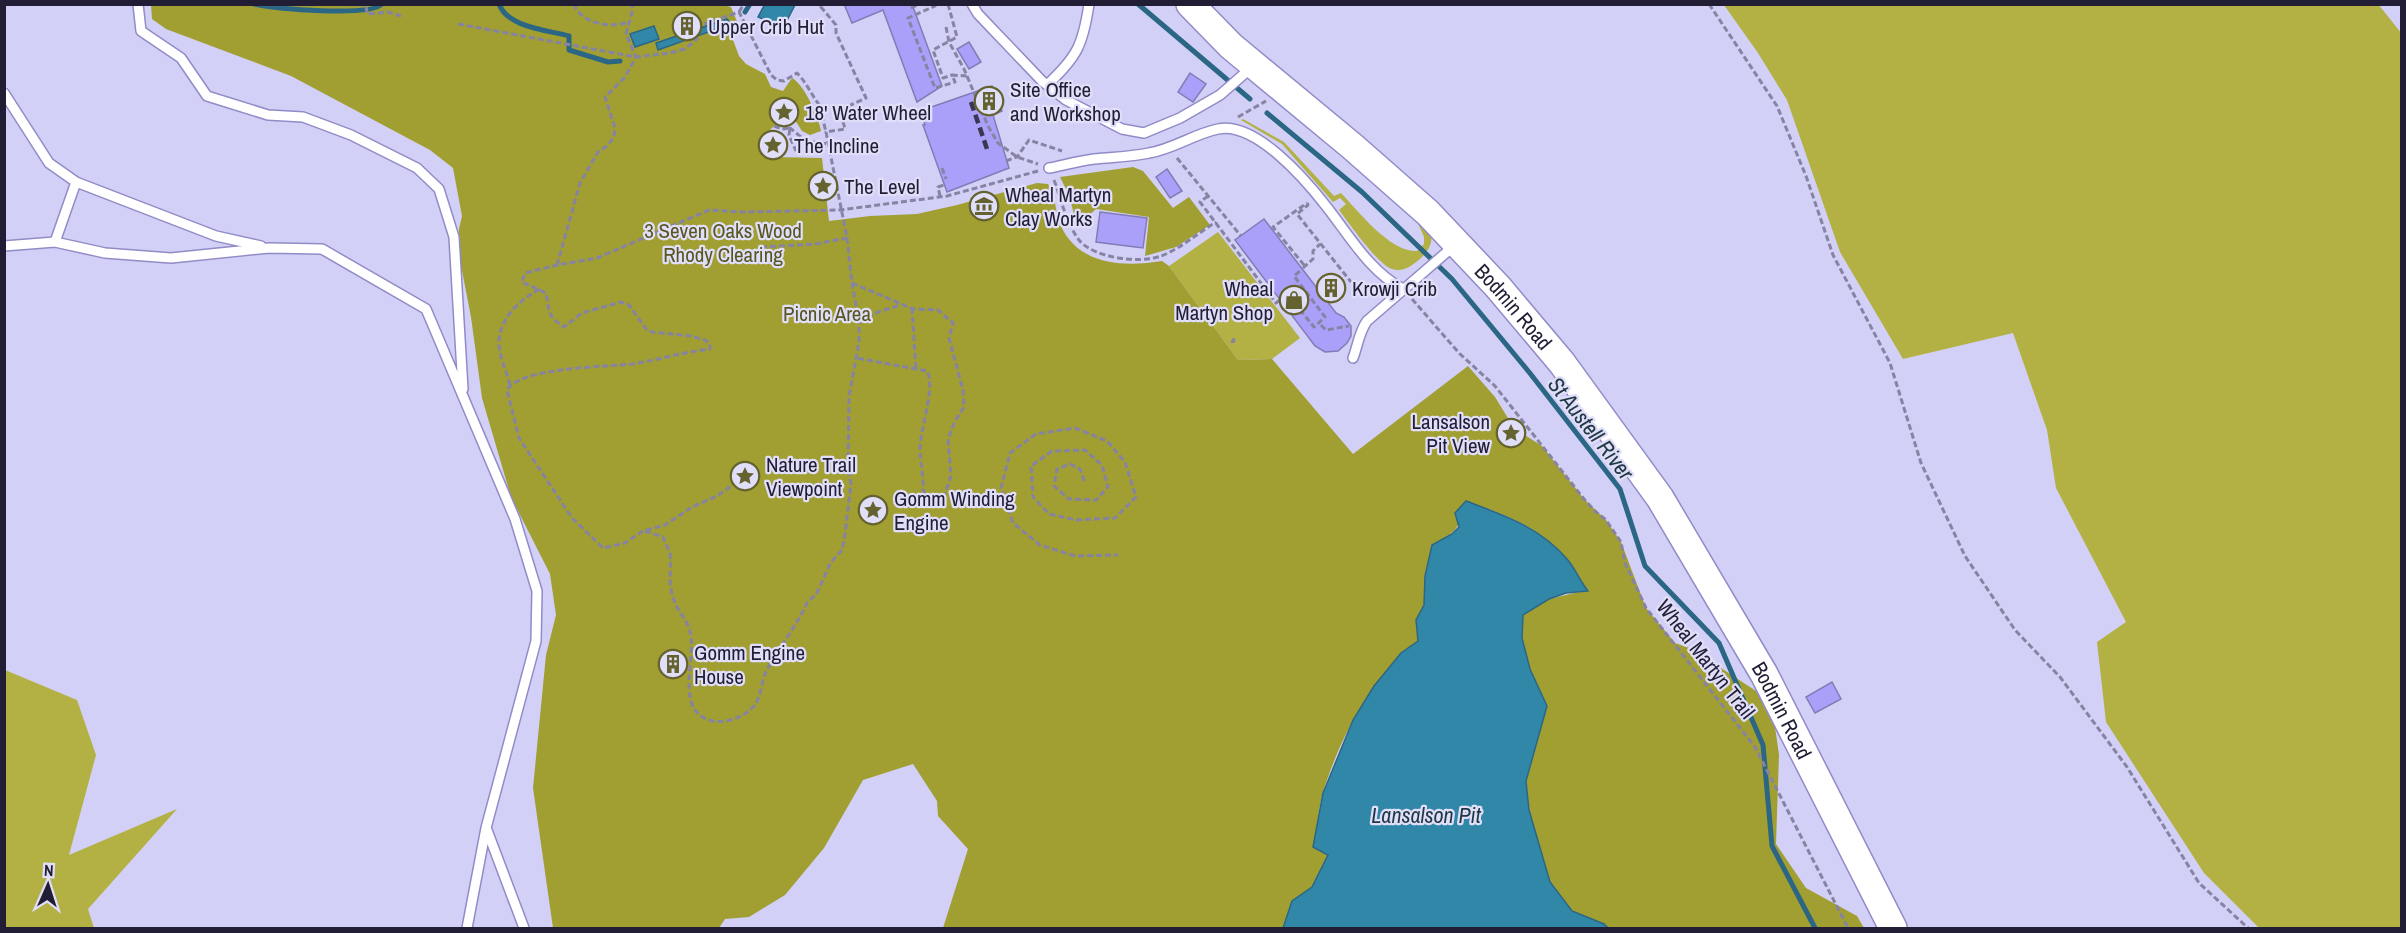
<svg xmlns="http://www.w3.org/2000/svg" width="2406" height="933" viewBox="0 0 2406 933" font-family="'Archivo Narrow',sans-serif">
	<rect width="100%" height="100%" fill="#d2d0f6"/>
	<path fill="#b3b144" d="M2378,4L2402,34L2401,928H2259L2204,873L2106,722L2097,642L2126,622L2056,488L2047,430L2013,333L1903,359L1840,252L1787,100L1758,53L1724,5Z
		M1243,119L1284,142L1334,196L1341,193C1358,211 1391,253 1417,251L1424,244V237L1417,221L1431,234C1433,244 1428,251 1421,258C1413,265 1403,273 1392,269C1378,265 1349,223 1339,210L1346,204L1340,198L1333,202L1282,144L1241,120Z
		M1218,232L1300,338L1272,359L1238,360L1169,266Z
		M5,670L77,700L96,755L69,855L177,809L88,909L94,928H5Z"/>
	<path fill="#a19e32" d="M720,4L731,7L738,24L733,40L739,56L746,64L765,74L771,87L783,91L792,78C804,84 819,118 821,131L810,135L802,131L789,111L765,135L774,157L822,158L829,221L870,216L917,214L957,205L1037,183L1048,184C1056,196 1055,211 1060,224C1078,266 1124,267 1162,261L1169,266L1238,360L1272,359L1353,454L1468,366L1495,397L1514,428L1542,446L1584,499L1606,520L1621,542L1646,608L1675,643L1692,649L1756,691L1775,727L1779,755L1776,844L1806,888L1857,916L1864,928H1608L1604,924L1572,911L1550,882L1530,814L1526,781L1547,706L1530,669L1522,638L1523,614L1549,599L1587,590C1580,581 1575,568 1567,559C1540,527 1504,514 1466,501C1458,530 1459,530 1432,545L1425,576L1424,605L1416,620L1418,641C1372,675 1340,738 1323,792C1318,810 1317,829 1314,847L1329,855L1312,887L1292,902L1283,928H943L968,849L938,816L937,801L913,764L863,780L824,848L785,895L749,917L725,919L719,928H553L533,788L546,655L556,615L550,574L511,497L482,398L471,317L458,250L459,229L462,216L453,168L430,150L291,76L166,29L152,19L151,5Z
		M1133,167L1143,171L1173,208L1189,197L1210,225L1176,247L1145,256L1149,217L1096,209L1085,219L1076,222L1069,195L1060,177Z"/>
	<path fill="#3087a8" stroke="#2b6785" stroke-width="1.5" d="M765,4H795V5L783,28L758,17Z
		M727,19L731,24L658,50L656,43Z
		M654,26L659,39L635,47L630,34Z
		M1466,501C1503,515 1540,527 1567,559C1575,568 1580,581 1588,591L1566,593L1549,599L1523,615L1522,638L1530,669L1547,706L1526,781L1529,810L1550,882L1572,911L1604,924L1608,928H1283L1292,901L1312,887L1328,855L1313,847L1323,793L1353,720L1374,686L1401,653L1418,641L1416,620L1424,605L1425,576L1432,545L1452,534L1459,527L1455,513Z"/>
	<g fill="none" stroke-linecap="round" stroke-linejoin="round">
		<path stroke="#2b6785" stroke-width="5" d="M254,4C273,9 371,17 382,4
			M499,4C508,28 548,30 569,36V50L608,62L620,61
			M1138,4L1250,99
			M745,12L750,4
			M1267,113L1362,192L1452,279L1529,372L1620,489L1645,566L1719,643L1763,745L1772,846L1815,928"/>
	</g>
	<path fill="#aaa0f9" stroke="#817cb6" stroke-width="1.5" d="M844,4H912L942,86L917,102L883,10L852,23Z
		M969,42L981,62L969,69L957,49Z
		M1190,73L1206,84L1193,102L1178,92Z
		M992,86L1002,111L993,115L1009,168L947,192L923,125H925L920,111Z
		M1167,169L1182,191L1170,198L1156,177Z
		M1100,212L1147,218L1143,248L1096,242Z
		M1264,219L1336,313L1344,317L1351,326V336L1347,343L1338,351L1325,352L1315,346L1235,240Z
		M664,655L685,658L682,674L661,670Z
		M1832,682L1841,699L1815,713L1806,697Z"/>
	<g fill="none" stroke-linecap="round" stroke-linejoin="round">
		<g stroke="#918bc7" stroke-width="12">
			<path id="service" d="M138,4L141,31L181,58L207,96L268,115L303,117L351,135L417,168L439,189L454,237L463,389
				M972,4L978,14L1042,81L1066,100L1122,129L1144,133L1180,118L1220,95L1252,67
				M1047,85C1077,57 1083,45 1089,4
				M4,93L49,163L76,182L216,236L261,246
				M1049,168C1064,165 1079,161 1094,159C1112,157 1131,157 1149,153C1173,149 1194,134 1218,129C1255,121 1305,179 1326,206C1349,235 1369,271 1403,289
				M55,242L76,182
				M4,246L55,242L105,253L171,258L269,248L322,249L426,309L515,519L537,591L536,641L486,828L467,928
				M1353,358C1358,345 1359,332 1367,321L1455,245
				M487,830L524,928"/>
		</g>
		<g stroke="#918bc7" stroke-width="30">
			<g id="secondary">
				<path id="s1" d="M1190,4L1231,46L1353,147L1428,213L1498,287L1562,363L1660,498L1764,674L1893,928"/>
			</g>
		</g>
		<path stroke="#8683a3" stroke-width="3" stroke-dasharray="6 3" stroke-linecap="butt" d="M296,4L366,5L367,14L388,12L401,16
			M574,4C580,23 611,29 628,22
			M934,4L935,6L908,18L935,88L955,82L952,75L967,76
			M948,4L957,37L933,50L943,78L952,75
			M1709,4L1777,106L1806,176L1833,255L1890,363L1921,463L1965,556L2015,630L2060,677L2127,767L2199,883L2248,928
			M911,8L919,4
			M739,12L744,4
			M458,24L636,57L670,53L685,49L697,39L693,28L739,12L771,75L777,80L784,81L797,73C809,85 813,100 825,111L823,120L826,132
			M946,27L949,42L964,69L988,126L998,143L1017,157L1038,164
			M1238,117L1266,101
			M791,118L790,128L806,141L828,144
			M774,126L782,129L790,128L789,135L796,151
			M1177,158L1241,236
			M1006,161L1017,157L1029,140L1062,151
			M942,168L946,179
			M1054,180C1062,201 1065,221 1079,240C1093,258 1140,264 1161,256C1180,249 1198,233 1216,222
			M940,196L938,187L944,185
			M1208,196L1200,202L1276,303L1287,294L1314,327L1325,317L1294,276L1300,271
			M1307,203L1308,205L1297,214L1351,282
			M761,247L815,244L847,238
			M557,265L580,183L598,152L607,146L614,137L615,128L605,97L625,77L636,57L626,34L633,9L632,4
			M1304,265L1273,227L1307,203
			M1303,268L1313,259V251L1320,244
			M852,283L913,309L938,310L953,323L949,338L963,390L964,407L955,421L948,439L951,476L944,497L934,501L926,496L923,490C924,473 918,456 921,439C923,422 935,385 927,371L856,358
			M1412,299L1459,353L1495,386L1584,499L1595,511L1606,520L1621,542L1625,563L1646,608L1755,747L1848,928
			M912,308L916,369
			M859,321L878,312L901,305
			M1321,325L1326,330L1349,326
			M1231,342L1234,341L1233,338
			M510,385C507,372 499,356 499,343C499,319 520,299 540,289
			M745,476L717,496L692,507L665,525L643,531L625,543L603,548L572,518L519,438L507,390C521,367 605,367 632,364C658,360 683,352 710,349V344L705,340L691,336L652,332L646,329L629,305L621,302L582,313L564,327C546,315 550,312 546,293L522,282L525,273L557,265L597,258L709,210L742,212L840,210L947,196L1038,171
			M1084,481L1080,469L1070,464L1057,469L1054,486L1069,499L1096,500L1108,487L1102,465L1085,450L1052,451L1031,466L1033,497L1049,514L1076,520L1115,518L1136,497L1125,462L1107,441L1075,428L1036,434L1010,453L1001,488L1013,523L1040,545L1075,556L1118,555
			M645,531L663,537C665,543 669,549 670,554C672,572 667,581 674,600C677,611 688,620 690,632C695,652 685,678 691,701C699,730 737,725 754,706C761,698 761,682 766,672C778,648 797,626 808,601L816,595L831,562L842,550L845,534L851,484L848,468L849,397L859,342V321L852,283L847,238L826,132L845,129L840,110L866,98L836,33V25L821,7L824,4"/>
		<use href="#service" stroke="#fff" stroke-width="9"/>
		<use href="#secondary" stroke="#fff" stroke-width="27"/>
		<path stroke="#3a3750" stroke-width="4.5" stroke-dasharray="9 4.5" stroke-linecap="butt" d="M971,102L987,149"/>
	</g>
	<defs>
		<g id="building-ring" transform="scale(1.5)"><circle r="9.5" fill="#e0def8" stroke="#646330" stroke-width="1.5"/><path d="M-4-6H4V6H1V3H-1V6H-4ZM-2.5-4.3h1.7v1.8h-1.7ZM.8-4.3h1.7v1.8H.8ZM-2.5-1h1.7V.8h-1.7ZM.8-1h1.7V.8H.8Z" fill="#646330"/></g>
		<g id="sight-ring" transform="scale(1.5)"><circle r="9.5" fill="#e0def8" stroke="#646330" stroke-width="1.5"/><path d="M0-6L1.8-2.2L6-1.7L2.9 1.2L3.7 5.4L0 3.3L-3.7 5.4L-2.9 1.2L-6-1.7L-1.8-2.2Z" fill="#646330"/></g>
		<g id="museum-ring" transform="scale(1.5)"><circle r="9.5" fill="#e0def8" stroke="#646330" stroke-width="1.5"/><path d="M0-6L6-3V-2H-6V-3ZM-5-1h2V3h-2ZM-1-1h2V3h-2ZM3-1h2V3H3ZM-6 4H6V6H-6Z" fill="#646330"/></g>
		<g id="shop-ring" transform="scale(1.5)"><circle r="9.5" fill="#e0def8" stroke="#646330" stroke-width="1.5"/><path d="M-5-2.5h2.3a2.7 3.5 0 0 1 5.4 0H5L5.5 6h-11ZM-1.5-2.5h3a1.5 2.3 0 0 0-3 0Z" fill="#646330"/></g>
	</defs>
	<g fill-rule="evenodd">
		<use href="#building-ring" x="687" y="26"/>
		<use href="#building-ring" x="989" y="101"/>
		<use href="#sight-ring" x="784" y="112"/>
		<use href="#sight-ring" x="773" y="145"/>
		<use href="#sight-ring" x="823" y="186"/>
		<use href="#museum-ring" x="984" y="206"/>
		<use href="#building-ring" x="1331" y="288"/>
		<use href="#shop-ring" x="1294" y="300"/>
		<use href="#sight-ring" x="1511" y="433"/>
		<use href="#sight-ring" x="745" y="476"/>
		<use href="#sight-ring" x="873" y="510"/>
		<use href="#building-ring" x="673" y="664"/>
	</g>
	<g text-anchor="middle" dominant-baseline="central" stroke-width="4.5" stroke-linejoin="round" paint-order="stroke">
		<g font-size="21" fill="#201d34" stroke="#e0def8" text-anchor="start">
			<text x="708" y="26">Upper Crib Hut</text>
			<text x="1010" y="89">Site Office<tspan x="1010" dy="24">and Workshop</tspan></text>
			<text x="805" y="112">18' Water Wheel</text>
			<text x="794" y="145">The Incline</text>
			<text x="844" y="186">The Level</text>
			<text x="1005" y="194">Wheal Martyn<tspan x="1005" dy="24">Clay Works</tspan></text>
			<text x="1273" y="288" text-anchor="end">Wheal<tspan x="1273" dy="24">Martyn Shop</tspan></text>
			<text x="1352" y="288">Krowji Crib</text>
			<text x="1490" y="421" text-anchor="end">Lansalson<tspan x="1490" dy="24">Pit View</tspan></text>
			<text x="766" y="464">Nature Trail<tspan x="766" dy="24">Viewpoint</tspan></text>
			<text x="894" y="498">Gomm Winding<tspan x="894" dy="24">Engine</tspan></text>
			<text x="694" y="652">Gomm Engine<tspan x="694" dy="24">House</tspan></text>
		</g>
		<g font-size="21" fill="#57561f" stroke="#e0def8">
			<text x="723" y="230">3 Seven Oaks Wood<tspan x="723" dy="24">Rhody Clearing</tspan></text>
			<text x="827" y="313">Picnic Area</text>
		</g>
		<g font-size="21" fill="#201d34" stroke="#e0def8">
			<text stroke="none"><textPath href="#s1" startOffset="444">Bodmin Road</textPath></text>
			<text transform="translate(1706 659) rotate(52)">Wheal Martyn Trail</text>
			<text stroke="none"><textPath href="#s1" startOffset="930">Bodmin Road</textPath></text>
		</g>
		<g font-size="22" font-style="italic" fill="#1d3743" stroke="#e0def8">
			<text transform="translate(1591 428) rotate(52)">St Austell River</text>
			<text x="1426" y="815">Lansalson Pit</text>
		</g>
	</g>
	<rect width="2406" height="933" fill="none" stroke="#201d34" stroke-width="12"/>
	<g transform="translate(48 885) rotate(3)" stroke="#e0def8" stroke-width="4.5" paint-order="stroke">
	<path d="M0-4.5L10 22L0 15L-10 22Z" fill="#201d34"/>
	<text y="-9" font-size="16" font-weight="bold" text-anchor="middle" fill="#201d34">N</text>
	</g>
</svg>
